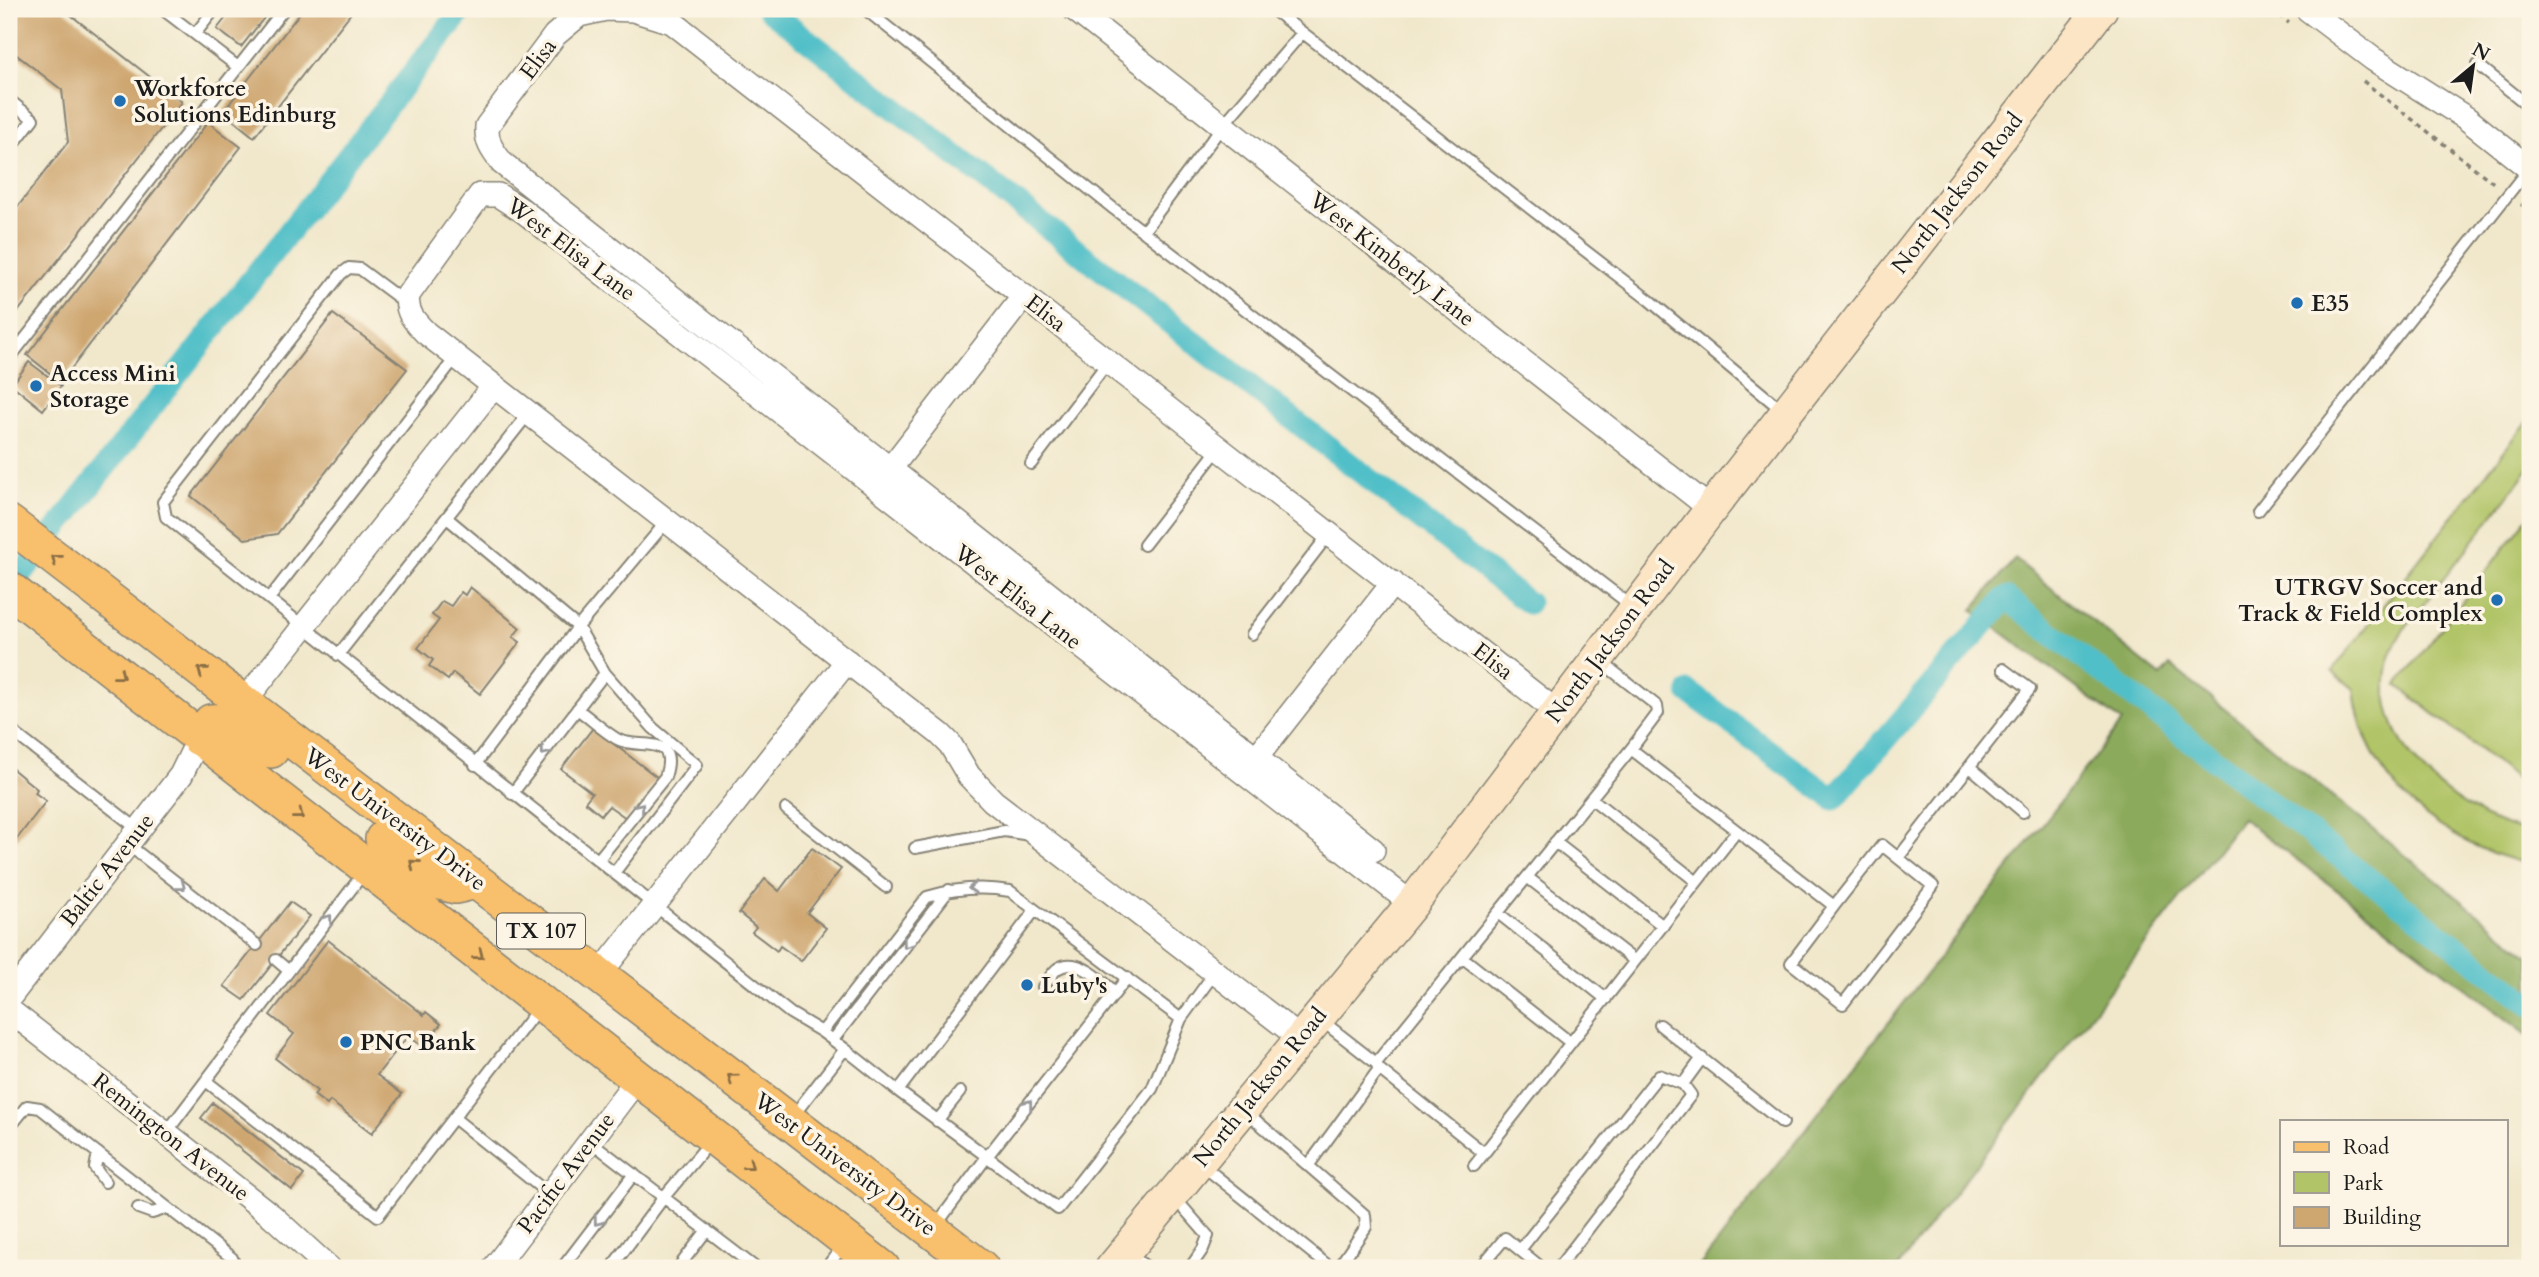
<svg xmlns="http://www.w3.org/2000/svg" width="2539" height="1277" viewBox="0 0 2539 1277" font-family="Cardo,serif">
	<rect width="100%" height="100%" fill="#fcf5e5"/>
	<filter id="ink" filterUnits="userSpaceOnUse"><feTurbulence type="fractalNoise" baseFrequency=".0143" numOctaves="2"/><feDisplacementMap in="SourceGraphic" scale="14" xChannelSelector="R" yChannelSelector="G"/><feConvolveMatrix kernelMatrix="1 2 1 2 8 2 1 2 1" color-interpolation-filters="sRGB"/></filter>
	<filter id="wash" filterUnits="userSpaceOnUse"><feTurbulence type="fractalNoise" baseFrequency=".00686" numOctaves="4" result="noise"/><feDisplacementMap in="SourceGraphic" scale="28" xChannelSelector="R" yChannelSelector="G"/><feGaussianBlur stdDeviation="1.57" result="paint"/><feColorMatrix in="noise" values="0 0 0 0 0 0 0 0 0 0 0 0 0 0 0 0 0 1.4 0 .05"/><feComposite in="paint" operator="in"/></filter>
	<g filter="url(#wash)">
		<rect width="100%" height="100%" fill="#f1e8cc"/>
		<path fill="#b1c468" stroke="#667042" stroke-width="2" d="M2530,418V468L2402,632C2346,720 2447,817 2530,832V864C2444,846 2363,782 2354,689L2332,671Z
			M2530,515V789L2397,685Z"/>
		<path fill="#8caa5c" stroke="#54633c" stroke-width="2" d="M2015,559L2161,676L2170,665L2530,956V1037L2242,818L1897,1268H1698L2122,722L1972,610Z"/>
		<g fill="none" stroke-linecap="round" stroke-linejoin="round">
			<path stroke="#51bfc8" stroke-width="23" d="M768,9L1528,603
				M9,590L463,9
				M1689,692L1834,799L2006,598L2530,1004"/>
		</g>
		<g id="blocks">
			<path fill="#cea670" d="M9,9H63L182,102L9,323V218L68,142L62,90L9,49Z
				M233,9H271L241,47L217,29Z
				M303,9H354L254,137L223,112Z
				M208,122L241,147L61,382L27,355Z
				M333,314L407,369L277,534L245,539L191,496Z
				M29,362L61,386L43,410L12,385Z
				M470,587L520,628L513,637L520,642L480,694L453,673L448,680L429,666L433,660L418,648L439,620L432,615L442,601L451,606L461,592L465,595Z
				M593,728L658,778L626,818L609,806L601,815L585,802L592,793L561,769Z
				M9,766L37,789L35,793L46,801L9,849Z
				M812,848L841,869L807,913L826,928L801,961L780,946L777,951L752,932L756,927L739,913L765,879L779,891Z
				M290,902L310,916L244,1000L224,986Z
				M328,940L424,1015L426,1012L441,1024L423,1047L408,1036L377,1075L402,1094L372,1133L330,1101L327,1105L314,1095L317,1091L275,1058L294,1034L270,1015Z
				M213,1103L304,1175L292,1190L201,1118Z"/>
		</g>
	</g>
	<g filter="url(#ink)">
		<use href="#blocks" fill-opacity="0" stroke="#868274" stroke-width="2"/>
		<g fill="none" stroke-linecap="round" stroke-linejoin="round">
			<g stroke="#868274" stroke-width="14">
				<path id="lane" d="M162,9L238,67
					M865,9L1114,209L1633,607
					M1272,9L1649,300L1783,411
					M195,34L215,9
					M2478,65L2530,107
					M9,100L33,119L9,150
					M1143,232L1223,125L1302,33
					M407,304L360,269L349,268L341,274L163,502L166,517L790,1013L822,1032L845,1049
					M9,359L284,9
					M1031,464L1108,362
					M2258,511L2529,168
					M447,518L578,627L605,673L653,728L697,765L614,873
					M1144,545L1219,448
					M269,599L456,357
					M1252,634L1329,534
					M338,655L529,413
					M1599,660L1657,706L1658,713L1631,749
					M577,709C590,718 603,731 617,739C637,751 680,731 665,777L598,860
					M9,729L139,830
					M475,765L578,627L667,521
					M1970,767L2023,812
					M512,794L605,673
					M1591,798L1697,882
					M786,809L886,887
					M1555,842L1663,926
					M127,844L257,945
					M915,848L1004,831L1030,835
					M1898,858L2030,689L2003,669
					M1527,877L1635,961
					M1498,913L1606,999
					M1462,957L1571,1043
					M276,960L289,971
					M1043,987C1047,982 1052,973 1057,969C1077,955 1101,980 1115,992
					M1660,1025L1783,1123
					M822,1032L927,897C955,888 981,886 1010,891L1181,1019
					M833,1040L949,890
					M1376,1063L1631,749L1834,906L1882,845L1933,886L1843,1004L1791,963L1834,906
					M1379,1069L1484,1153
					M206,1081L378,1216L540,1006
					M1683,1084L1702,1058
					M898,1091L1058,1209L1152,1089L1181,1019L1215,972
					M1245,1111L1365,1215L1366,1227L1338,1268
					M793,1116L845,1049L898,1091L1035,910
					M454,1118L550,1195
					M937,1121L960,1092
					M9,1128L27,1106L40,1108L232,1258L236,1268
					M166,1133L365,871
					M590,1141L756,1268
					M98,1153L95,1168L105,1182
					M1202,1165L1331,1268
					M1308,1166L1379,1069L1376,1063L1321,1020
					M1474,1166L1737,831
					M1174,1197L1208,1236L1203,1249L1190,1268
					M138,1208L152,1213L168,1208
					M934,1228L986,1158L1127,978
					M1520,1250L1659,1075L1683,1084L1691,1095L1558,1268
					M1127,1253L1148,1268
					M562,1268L634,1174
					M611,1268L664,1197L710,1142
					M678,1268L707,1230
					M826,1268L845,1243
					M1480,1268L1505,1238L1542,1268"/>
			</g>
			<g stroke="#868274" stroke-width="26">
				<path id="street" d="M1074,9L1711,509
					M2307,9L2373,59L2466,118L2530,169
					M890,469L1024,296
					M243,703L494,386
					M1256,758L1393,583
					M1373,850L502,163C492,150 486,142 487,126L555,35L579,15L606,9L633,10L672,22L1556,711
					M599,975L847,661
					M9,998L181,775L199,738
					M9,1010L272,1216L329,1268
					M1300,1038L993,801L969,776L950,744L940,734L426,333C415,322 405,312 408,295L480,195H498L523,211C820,441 1115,674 1412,904
					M494,1268L638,1078"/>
			</g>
			<g stroke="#868274" stroke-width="35">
				<path id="secondary" d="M1112,1268L1412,904L1711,509L2101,9"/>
			</g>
			<g stroke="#868274" stroke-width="38">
				<path id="primary" d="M9,523L981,1268
					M9,589L882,1268
					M199,738L211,722C234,720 253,737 271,750
					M383,839L433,880L456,886L476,881"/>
			</g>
			<path stroke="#868274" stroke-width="3.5" stroke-dasharray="5 5" stroke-linecap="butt" d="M2271,9L2289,23
				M2363,81L2495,184
				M2521,204L2530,211"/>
			<use href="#lane" stroke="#fff" stroke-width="10"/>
			<use href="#street" stroke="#fff" stroke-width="23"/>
			<use href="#secondary" stroke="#fce5c4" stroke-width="32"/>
			<use href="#primary" stroke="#f8bf6c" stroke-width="35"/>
		</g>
		<defs><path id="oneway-chevron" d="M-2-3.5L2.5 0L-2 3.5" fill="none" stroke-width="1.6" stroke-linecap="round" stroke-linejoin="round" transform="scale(1.75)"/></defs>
		<g stroke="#8a6e44">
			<use href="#oneway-chevron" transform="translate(56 559) rotate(-142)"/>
			<use href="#oneway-chevron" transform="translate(202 671) rotate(-142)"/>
			<use href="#oneway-chevron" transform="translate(120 675) rotate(38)"/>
			<use href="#oneway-chevron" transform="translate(299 815) rotate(38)"/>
			<use href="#oneway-chevron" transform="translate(414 864) rotate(-140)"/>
			<use href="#oneway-chevron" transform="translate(479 955) rotate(38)"/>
			<use href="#oneway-chevron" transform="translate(732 1078) rotate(-143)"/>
			<use href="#oneway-chevron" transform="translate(749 1165) rotate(38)"/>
		</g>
		<g stroke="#999">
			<use href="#oneway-chevron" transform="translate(545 751) rotate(128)"/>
			<use href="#oneway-chevron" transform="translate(640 807) rotate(-51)"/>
			<use href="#oneway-chevron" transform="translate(181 886) rotate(38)"/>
			<use href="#oneway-chevron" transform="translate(973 888) rotate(177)"/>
			<use href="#oneway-chevron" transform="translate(328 919) rotate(-53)"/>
			<use href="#oneway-chevron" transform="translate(907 944) rotate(127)"/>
			<use href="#oneway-chevron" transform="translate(1028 1104) rotate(-52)"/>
			<use href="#oneway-chevron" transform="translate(598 1221) rotate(127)"/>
		</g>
	</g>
	<g fill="#1f6fb2" stroke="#fcf5e5" stroke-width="2.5">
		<circle cx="120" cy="101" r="7"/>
		<circle cx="2297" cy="303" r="7"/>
		<circle cx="36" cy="386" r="7"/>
		<circle cx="2497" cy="600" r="7"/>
		<circle cx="1027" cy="985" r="7"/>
		<circle cx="346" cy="1042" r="7"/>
	</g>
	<g text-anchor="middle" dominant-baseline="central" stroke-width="7" stroke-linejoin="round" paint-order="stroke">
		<rect fill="#fcf5e5" stroke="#5f5d58" stroke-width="2" x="497" y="913.5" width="88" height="35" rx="5"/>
		<g font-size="21" font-weight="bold" fill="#1c1c1c">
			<text x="541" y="931">TX 107</text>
		</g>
		<g font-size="23" fill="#1c1c1c" stroke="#fcf5e5">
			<text transform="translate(538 59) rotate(-53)">Elisa</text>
			<text transform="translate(1957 193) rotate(-52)">North Jackson Road</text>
			<text transform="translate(571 249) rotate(37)">West Elisa Lane</text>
			<text transform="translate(1392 259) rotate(38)">West Kimberly Lane</text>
			<text transform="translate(1046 313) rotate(38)">Elisa</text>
			<text transform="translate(1018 597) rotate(38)">West Elisa Lane</text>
			<text transform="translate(1610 641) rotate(-53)">North Jackson Road</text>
			<text transform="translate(1493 661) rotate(38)">Elisa</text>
			<text transform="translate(395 819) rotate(37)">West University Drive</text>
			<text transform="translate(107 870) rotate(-52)">Baltic Avenue</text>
			<text transform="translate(1260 1087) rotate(-51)">North Jackson Road</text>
			<text transform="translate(171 1137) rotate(38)">Remington Avenue</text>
			<text transform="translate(845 1164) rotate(37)">West University Drive</text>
			<text transform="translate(566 1173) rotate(-53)">Pacific Avenue</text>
		</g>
		<g font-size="23" font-weight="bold" fill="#1c1c1c" stroke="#fcf5e5" text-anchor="start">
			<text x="134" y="88">Workforce<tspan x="134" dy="26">Solutions Edinburg</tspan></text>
			<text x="2311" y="303">E35</text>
			<text x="50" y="373">Access Mini<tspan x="50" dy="26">Storage</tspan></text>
			<text x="2483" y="587" text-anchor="end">UTRGV Soccer and<tspan x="2483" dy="26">Track &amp; Field Complex</tspan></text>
			<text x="1041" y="985">Luby's</text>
			<text x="360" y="1042">PNC Bank</text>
		</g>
	</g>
	<rect width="2539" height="1277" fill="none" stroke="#fcf5e5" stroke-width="35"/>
	<rect x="2280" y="1120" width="228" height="126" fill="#fcf5e5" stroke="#a29e95" stroke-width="2"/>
	<rect x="2294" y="1142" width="35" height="10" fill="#f8bf6c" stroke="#a29e95" stroke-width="2"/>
	<text x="2343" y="1154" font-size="21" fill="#1c1c1c">Road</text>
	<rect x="2294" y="1172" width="35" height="21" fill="#b1c468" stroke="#a29e95" stroke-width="2"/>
	<text x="2343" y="1190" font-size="21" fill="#1c1c1c">Park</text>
	<rect x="2294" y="1207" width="35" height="21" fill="#cea670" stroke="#a29e95" stroke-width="2"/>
	<text x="2343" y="1224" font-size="21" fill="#1c1c1c">Building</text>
	<g transform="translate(2473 66) rotate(29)" stroke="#fcf5e5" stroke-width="5" paint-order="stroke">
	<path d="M0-5L12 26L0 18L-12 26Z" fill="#1c1c1c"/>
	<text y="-10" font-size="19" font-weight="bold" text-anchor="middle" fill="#1c1c1c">N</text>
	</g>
</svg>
